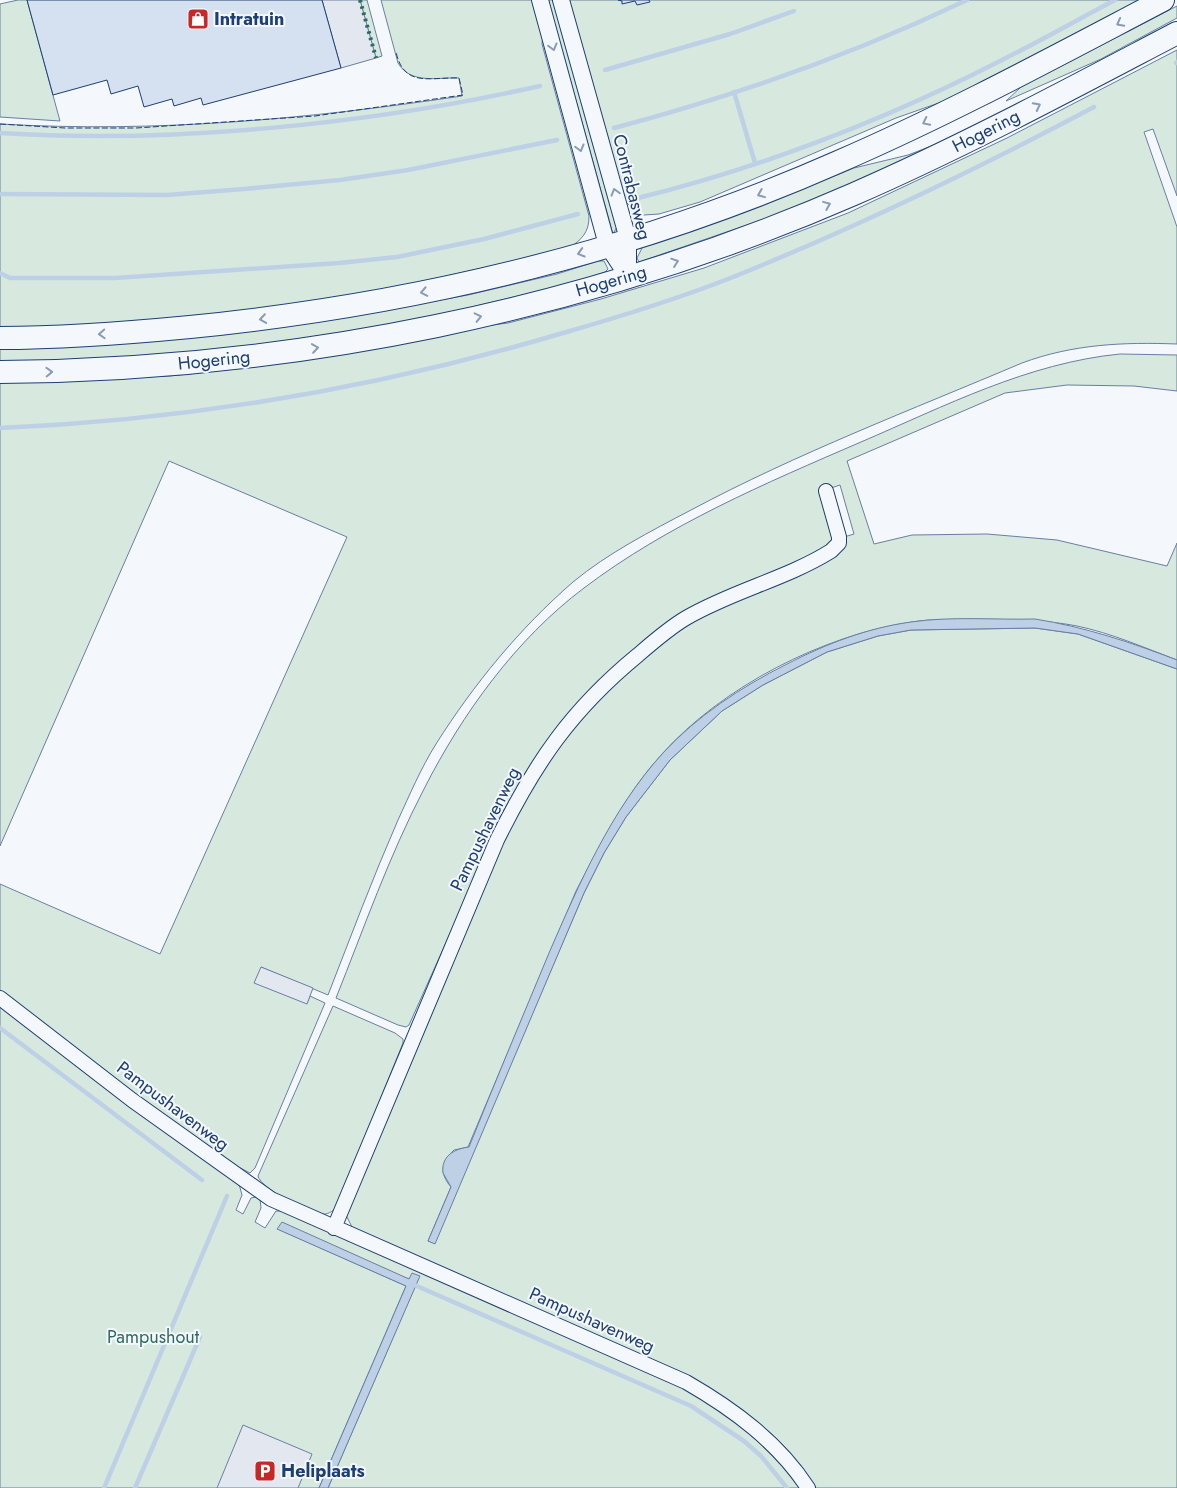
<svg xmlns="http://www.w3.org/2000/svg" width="1177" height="1488" viewBox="0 0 1177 1488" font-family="Jost,sans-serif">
	<rect width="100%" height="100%" fill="#f4f7fb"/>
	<path fill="#d7e8df" stroke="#687fa3" d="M18,0H27L60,121L0,117V4Z
		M360,0H367L382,56L376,58Z
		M381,0H535L543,34L542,44L589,216C589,233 582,239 568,249L302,308L0,332V124C157,133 307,119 462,96L459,78C438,77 411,85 398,63Z
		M548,0H555L617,227L613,234Z
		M565,0H1146L967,93L896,118L700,202L659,214L644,215L636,212L620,196Z
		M1177,6V18L1101,59L1006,101L1021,87Z
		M1177,50V196L1153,129L1144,132L1177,227V344C1124,342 1073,344 1022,363C911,410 798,453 691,510C651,531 608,553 573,582C519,629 474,684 436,744C421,768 410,794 398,820C373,877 351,936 328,995L261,967L307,1003L310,996L325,1003L255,1168L250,1173L215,1155L0,991V884L160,954L347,537L169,461L0,846V382L170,376L261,366L327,356L422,334L508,323L601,299L704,268L848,213L1007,138Z
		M989,124L846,191L639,262L637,258L643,246L745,212L854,168L908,155Z
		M598,261H604L608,269L605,272L573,283L438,315L253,350L0,365V347L324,321L468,295L557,274Z
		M1120,354L1177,355V391L1134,386L1067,385L1005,393L847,461L874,544L912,535L987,534L1057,540L1167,566L1177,543V660C1145,648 1111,633 1077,626C1047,620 1018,620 987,620C962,620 936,618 912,622C823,635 722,687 662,754C626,793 601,843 576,891L468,1147L454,1150C441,1162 439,1173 451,1187L428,1241L434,1243L584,893L604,853L626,817L670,760L722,711L763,685L827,652L878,636L911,630L1035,628L1078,634L1177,669V1488H816C761,1395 644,1357 551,1316C485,1287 419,1258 353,1229L346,1215L503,841L550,755L573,724L614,681L689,621L728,601L828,558L841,548L844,537L854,534L840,485L822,491L836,536L830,547L816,556L723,594L683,614L606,675L581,699L540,751L510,800L409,1025L406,1027L398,1025L336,998C364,928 389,856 424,789C462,714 516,639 584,588C667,525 766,483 861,442C945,406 1028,363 1120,354Z
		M0,1005L169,1135L239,1184L242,1195L236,1210L243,1214L251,1198L256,1197L260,1199L261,1208L255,1222L265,1228L276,1211H282L684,1388C729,1415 769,1446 800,1488H328L419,1277L409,1279L278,1229L406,1286L319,1488H0Z
		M333,1006L395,1033L403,1039V1043L337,1206C333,1212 327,1215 320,1214C307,1211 261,1189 258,1176Z"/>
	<path fill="#e3e8f0" stroke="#687fa3" d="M322,0H360L376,58L341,68Z
		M261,967L313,988L307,1004L254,983Z
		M243,1425L312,1454L298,1488H217Z"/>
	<path fill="#bed0e5" stroke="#687fa3" d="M1035,619C1085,627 1130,642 1177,660V669L1078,634L1035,628L911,630L878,636L827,652L763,685L722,711L670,760L626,817L604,853L584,893L435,1244L428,1241L451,1187L443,1173C441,1156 454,1149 469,1147C495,1082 522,1018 549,953C579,884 611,810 663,753C697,716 741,687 787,664C826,644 867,628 911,622C952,616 995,620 1035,619Z
		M282,1222L409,1279L412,1273L420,1276L328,1488H319L406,1286L277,1229Z"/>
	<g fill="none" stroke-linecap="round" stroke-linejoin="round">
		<path stroke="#bed0e5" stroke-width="4.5" d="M1176,63L1177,62
			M605,70L730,34L794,11
			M734,92L755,163
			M614,128C735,96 854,54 967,0
			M0,133C172,144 371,124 540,86
			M0,194L167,195L244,189L340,180L408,170L557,140
			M638,198C763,167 887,119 1002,60C1040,41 1077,20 1115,0
			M0,273L10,278H115L339,263L397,257L484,239L578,214
			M0,428C190,420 381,387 563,333C619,317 674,300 728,279C853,229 975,170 1094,107
			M0,1028L202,1180
			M410,1283L691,1406L744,1441L761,1456L787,1488
			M104,1488L227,1196
			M135,1488L200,1337"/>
	</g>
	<path fill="#d5e0f0" stroke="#1d3f73" d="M27,0H322L341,68L203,105L201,98L174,106L172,99L144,107L138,86L111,94L107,80L53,95Z
		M618,0H649L650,2L637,5L635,1L622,4V1Z"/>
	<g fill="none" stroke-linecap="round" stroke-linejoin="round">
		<g stroke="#1d3f73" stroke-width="16">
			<path id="minor" d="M0,998L132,1100L271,1199L686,1382C733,1409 778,1442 808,1488
				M334,1228L497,840C535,763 571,710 638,655C653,642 669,628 686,618C732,591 786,579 831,551L839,543V537L826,491"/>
		</g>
		<g stroke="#1d3f73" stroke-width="18">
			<path id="tertiary" d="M540,0L607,245L628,277
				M561,0L628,239V277"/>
		</g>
		<g stroke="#1d3f73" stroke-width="24">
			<path id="trunk" d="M0,338C63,338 127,333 190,327C412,305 634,252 838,162C949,114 1056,56 1163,0
				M0,372C292,370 586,311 854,194C964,146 1070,89 1177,33"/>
		</g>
		<use href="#minor" stroke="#f4f7fb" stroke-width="14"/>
		<use href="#tertiary" stroke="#f4f7fb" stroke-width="16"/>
		<use href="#trunk" stroke="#f4f7fb" stroke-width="22"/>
		<path stroke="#2c6c60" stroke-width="4" stroke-dasharray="2.5 4" stroke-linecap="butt" d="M360,0L376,58"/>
		<path stroke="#1d3f73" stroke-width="1" stroke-dasharray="6 2.5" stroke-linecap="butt" d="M0,124L65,128H136L315,116L463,95L459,78C430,77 404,88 396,52"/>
	</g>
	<defs><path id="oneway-chevron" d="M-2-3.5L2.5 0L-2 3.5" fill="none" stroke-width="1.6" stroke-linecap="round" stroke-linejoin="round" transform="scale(1.25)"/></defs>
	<g stroke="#889bb7">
		<use href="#oneway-chevron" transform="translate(1120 23) rotate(152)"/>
		<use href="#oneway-chevron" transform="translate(553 47) rotate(75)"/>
		<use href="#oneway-chevron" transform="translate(1037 106) rotate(-27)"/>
		<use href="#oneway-chevron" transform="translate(926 122) rotate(154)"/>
		<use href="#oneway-chevron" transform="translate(580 148) rotate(75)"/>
		<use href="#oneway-chevron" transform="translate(615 192) rotate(-106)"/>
		<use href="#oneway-chevron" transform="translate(761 194) rotate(158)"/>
		<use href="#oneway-chevron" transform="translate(827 205) rotate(-22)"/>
		<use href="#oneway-chevron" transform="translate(581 253) rotate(164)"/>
		<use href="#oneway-chevron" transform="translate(675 262) rotate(-19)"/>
		<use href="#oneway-chevron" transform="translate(424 292) rotate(169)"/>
		<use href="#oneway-chevron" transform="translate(478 317) rotate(-13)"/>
		<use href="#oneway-chevron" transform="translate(263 319) rotate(172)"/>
		<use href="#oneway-chevron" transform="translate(102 334) rotate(177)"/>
		<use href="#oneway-chevron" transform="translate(315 348) rotate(-8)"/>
		<use href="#oneway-chevron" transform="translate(49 372) rotate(-2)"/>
	</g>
	<defs>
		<g id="shop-square" transform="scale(1.125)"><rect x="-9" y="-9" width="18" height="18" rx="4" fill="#c62828" stroke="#f4f7fb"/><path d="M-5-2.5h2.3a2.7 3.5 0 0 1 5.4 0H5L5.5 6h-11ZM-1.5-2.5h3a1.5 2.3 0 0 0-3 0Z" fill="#fff"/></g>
		<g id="parking-square" transform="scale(1.125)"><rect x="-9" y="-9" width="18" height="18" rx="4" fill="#c62828" stroke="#f4f7fb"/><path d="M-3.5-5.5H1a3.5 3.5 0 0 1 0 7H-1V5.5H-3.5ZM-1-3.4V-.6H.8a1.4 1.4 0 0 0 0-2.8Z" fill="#fff"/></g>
	</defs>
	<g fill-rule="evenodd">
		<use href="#shop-square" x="198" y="19"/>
		<use href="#parking-square" x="265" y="1471"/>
	</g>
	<g text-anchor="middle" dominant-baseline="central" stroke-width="4" stroke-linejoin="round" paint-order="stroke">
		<g font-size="18" font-weight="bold" fill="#1d3f73" stroke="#f4f7fb" text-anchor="start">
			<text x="214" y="19">Intratuin</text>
			<text x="281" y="1471">Heliplaats</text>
		</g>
		<g font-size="18" fill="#1d3f73" stroke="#f4f7fb">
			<text transform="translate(986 131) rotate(-27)">Hogering</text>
			<text transform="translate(632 187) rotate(76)">Contrabasweg</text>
			<text transform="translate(611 281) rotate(-16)">Hogering</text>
			<text transform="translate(214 360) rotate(-6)">Hogering</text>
			<text transform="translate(485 829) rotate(-64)">Pampushavenweg</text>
			<text transform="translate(173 1106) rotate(37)">Pampushavenweg</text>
			<text transform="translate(592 1320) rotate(24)">Pampushavenweg</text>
		</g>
		<g font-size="18" fill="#2c6c60" stroke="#f4f7fb">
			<text x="153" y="1337">Pampushout</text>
		</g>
	</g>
</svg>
